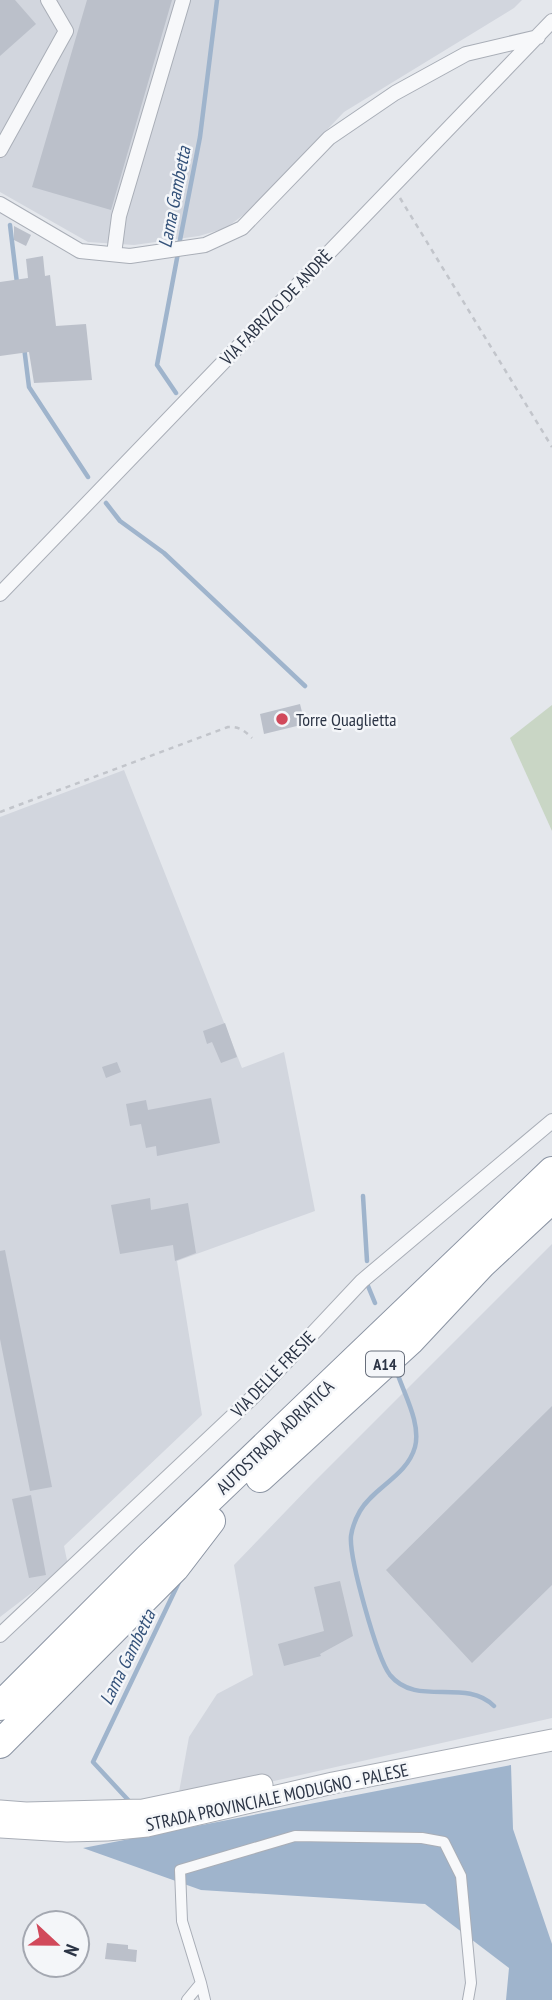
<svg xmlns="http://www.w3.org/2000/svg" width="552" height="2000" viewBox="0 0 552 2000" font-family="'PT Sans Narrow',sans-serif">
	<rect width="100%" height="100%" fill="#e4e7ec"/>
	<path fill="#d2d6de" d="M0,0H522L514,8L344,112L250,210L226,228L199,236L134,245L88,242L0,192Z
		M124,770L242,1068L284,1052L315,1211L177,1261L202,1415L64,1546L68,1565L0,1617V817Z
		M552,1244V1718L177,1803L189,1737L217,1694L253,1675L234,1565L313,1483Z"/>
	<path fill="#c9d6c5" d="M552,705V831L510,738Z"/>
	<path fill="#9fb4cc" d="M511,1765L513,1829L552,1944V2000H506L509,1968L425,1904L201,1890L83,1848Z"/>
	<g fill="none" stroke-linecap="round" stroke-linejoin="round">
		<path stroke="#9fb4cc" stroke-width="4.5" d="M10,225L17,283
			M179,245L200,137L217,0
			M24,347L29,387L88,477
			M176,393L157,365L178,253
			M106,503L120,521L164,553L305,686
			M363,1196L367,1261
			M368,1286L375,1303
			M398,1375C405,1396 421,1424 415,1447C407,1476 374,1487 360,1511C356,1518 352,1529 351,1536C349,1558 377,1658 390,1675C417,1708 465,1677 494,1706
			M130,1802L93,1762L179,1582"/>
	</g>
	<path fill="#bbc0ca" d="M0,0H15L36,24L0,56Z
		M87,0H172L111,210L32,187Z
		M14,226L31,235L26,246L14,240Z
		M43,256L45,276L50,275L56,326L86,324L92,380L34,383L29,352L0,356V282L28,278L26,259Z
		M300,704L305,724L264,734L260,714Z
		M225,1023L237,1057L221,1063L212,1042L207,1044L203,1031Z
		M117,1062L121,1072L106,1078L102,1067Z
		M211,1098L220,1143L157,1156L156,1146L146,1148L141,1124L130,1126L126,1104L146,1100L148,1110Z
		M150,1198L151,1210L188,1203L196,1253L175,1261L173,1245L120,1254L111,1205Z
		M5,1250L52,1487L30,1491L0,1339V1251Z
		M552,1406V1585L472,1663L386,1570Z
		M31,1495L46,1575L29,1578L12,1499Z
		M340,1581L353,1636L320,1654L321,1656L284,1666L278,1644L324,1631L314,1587Z
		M107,1943L128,1945V1949L137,1950L136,1962L105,1959Z"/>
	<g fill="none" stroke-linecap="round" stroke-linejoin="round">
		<g stroke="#a9aeb7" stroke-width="12">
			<path id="pedestrian" d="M201,1983L205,2000
				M187,2000L201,1983L182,1921L180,1870L295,1836L422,1838L444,1842L461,1876L471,1983L468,2000"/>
		</g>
		<g stroke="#a9aeb7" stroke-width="16">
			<path id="minor" d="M0,150L66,31L48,0
				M0,204L80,251L130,256L205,245L242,228L329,138L395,93L466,54L538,37
				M114,254L119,216L183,0
				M0,594L552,21
				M0,1635L255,1395L362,1281L552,1121"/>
		</g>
		<g stroke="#a9aeb7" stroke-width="23">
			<path id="secondary" d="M0,1811L26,1813L143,1810L262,1785
				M0,1827L67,1831L107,1830L147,1826L333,1783L552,1740"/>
		</g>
		<g stroke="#8b94a3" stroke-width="30">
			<path id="motorway" d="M260,1478L410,1341L482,1264L552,1199
				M0,1706L148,1558L552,1171
				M0,1744L175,1568L211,1521"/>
		</g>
		<path stroke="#c2c5cb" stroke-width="2.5" stroke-dasharray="5 5" stroke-linecap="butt" d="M400,198L552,447
			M0,812L228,727C239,726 245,731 252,738"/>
		<use href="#pedestrian" stroke="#f7f8fa" stroke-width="10"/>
		<use href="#minor" stroke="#f7f8fa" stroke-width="14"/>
		<use href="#secondary" stroke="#fff" stroke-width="21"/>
		<use href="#motorway" stroke="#fff" stroke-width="28"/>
	</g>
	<circle fill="#d1495b" stroke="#f4f6f9" stroke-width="2.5" cx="282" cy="719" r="7"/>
	<g text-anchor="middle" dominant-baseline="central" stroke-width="5" stroke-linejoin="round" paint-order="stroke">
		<rect fill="#f4f6f9" stroke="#676e7b" stroke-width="2" x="366" y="1351.5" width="38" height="25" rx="5"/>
		<g font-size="16" font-weight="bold" fill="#2b3445">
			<text x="385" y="1364">A14</text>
		</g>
		<g font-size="18" fill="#2b3445" stroke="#f4f6f9">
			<text transform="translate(276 307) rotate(-46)">VIA FABRIZIO DE ANDRÈ</text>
			<text transform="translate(273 1374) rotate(-46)">VIA DELLE FRESIE</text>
			<text transform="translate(275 1437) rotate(-44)">AUTOSTRADA ADRIATICA</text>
			<text transform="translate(277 1797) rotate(-12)">STRADA PROVINCIALE MODUGNO - PALESE</text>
		</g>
		<g font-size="18" fill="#2b3445" stroke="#f4f6f9" text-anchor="start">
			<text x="296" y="719">Torre Quaglietta</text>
		</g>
		<g font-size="19" font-style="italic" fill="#34527a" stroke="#f4f6f9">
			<text transform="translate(174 197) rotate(-79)">Lama Gambetta</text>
			<text transform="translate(127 1657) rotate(-64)">Lama Gambetta</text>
		</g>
	</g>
	<g transform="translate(56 1944) rotate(112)"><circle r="33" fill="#f4f6f9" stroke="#a4a8b1" stroke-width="2"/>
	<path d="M0-5L12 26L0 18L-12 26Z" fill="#d1495b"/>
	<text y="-10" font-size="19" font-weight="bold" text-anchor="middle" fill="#2b3445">N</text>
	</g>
</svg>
